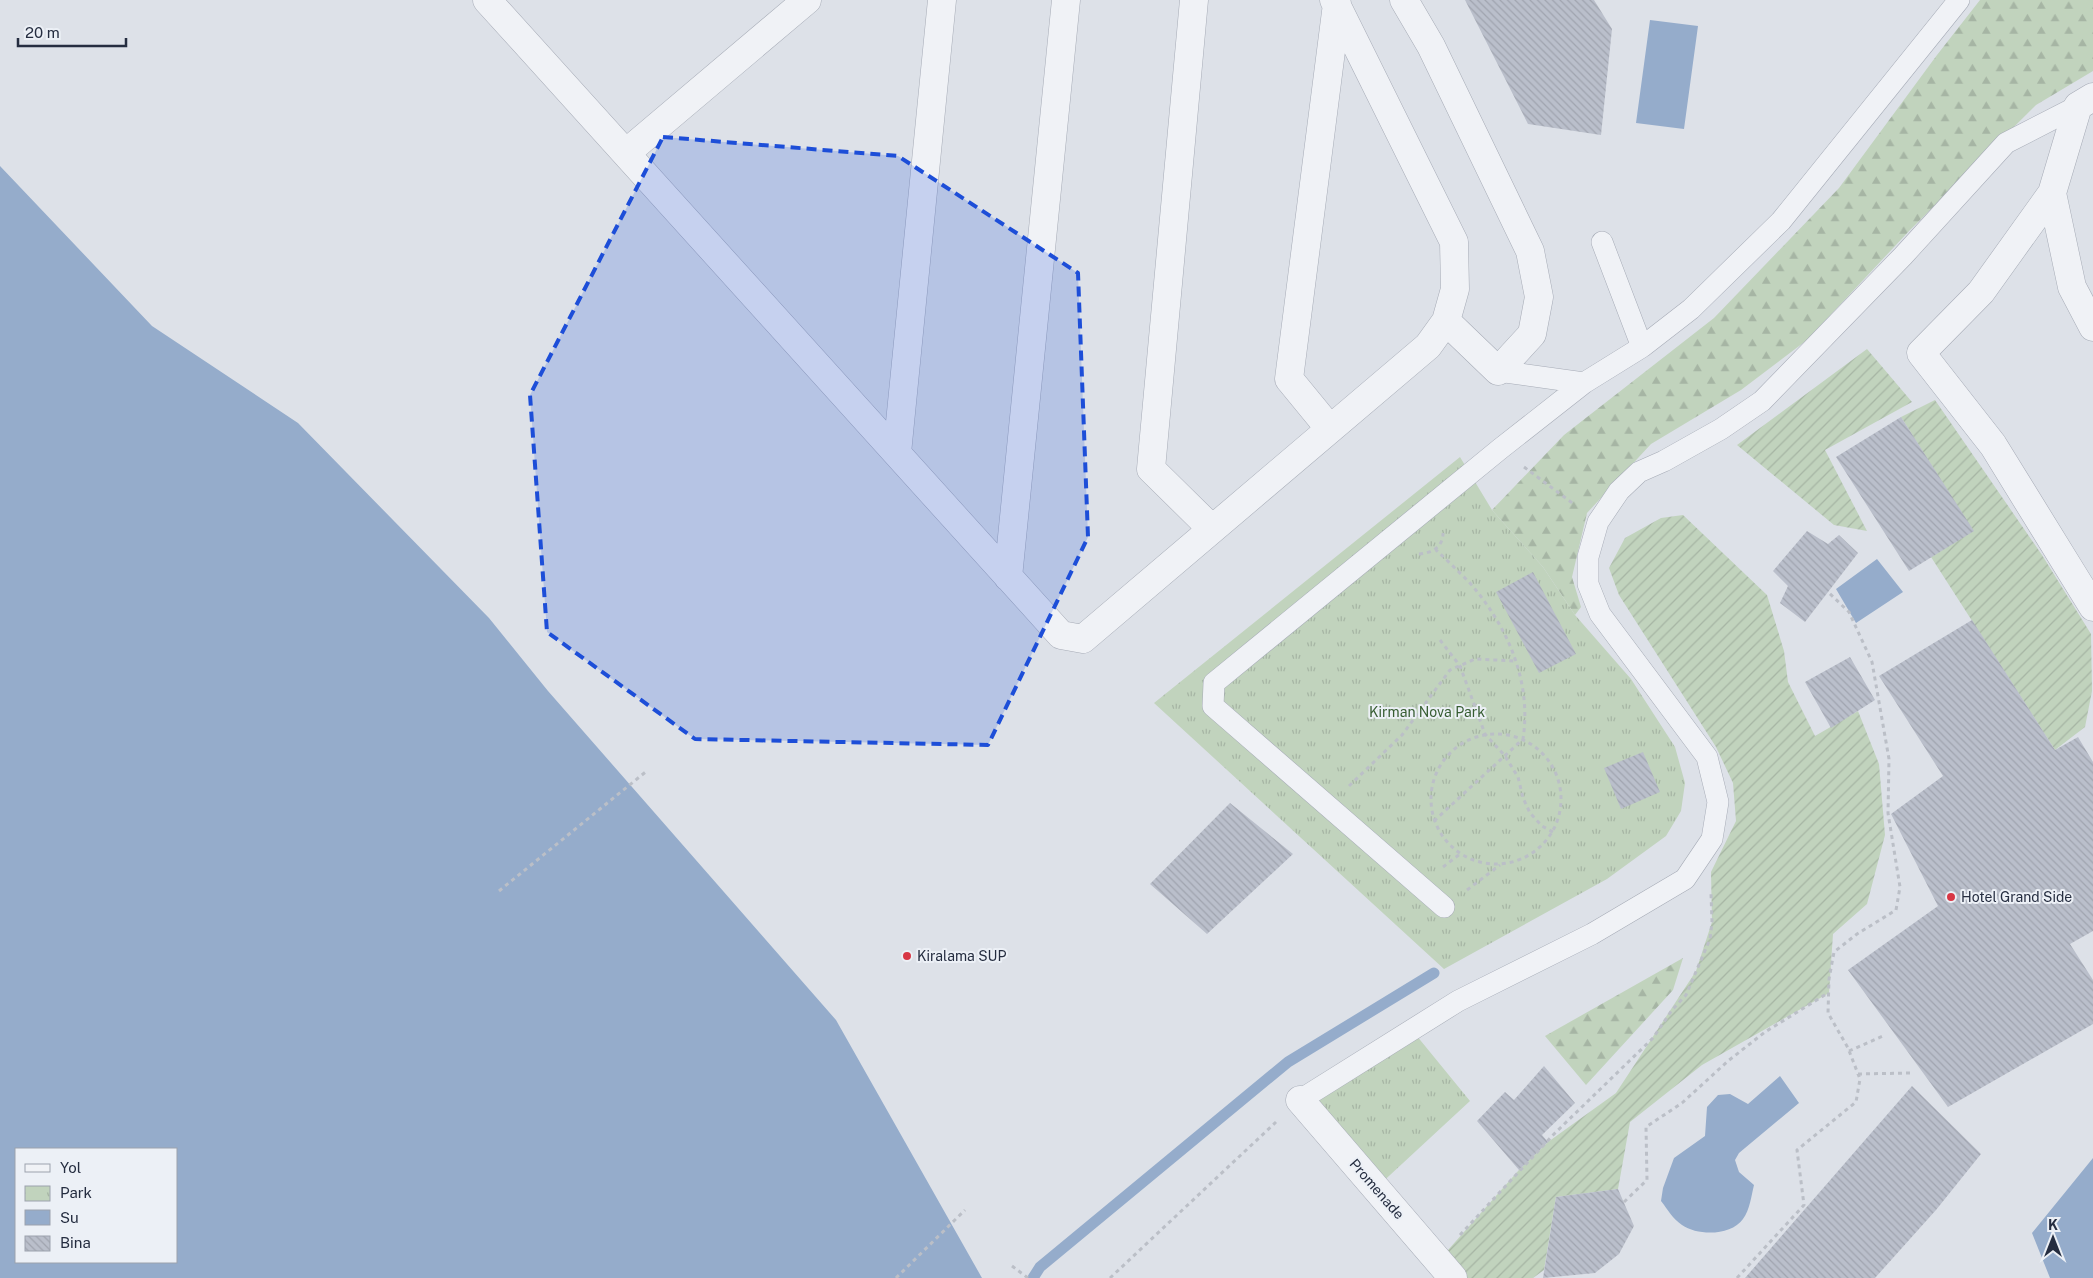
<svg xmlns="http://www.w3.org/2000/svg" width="2093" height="1278" viewBox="0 0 2093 1278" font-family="'Public Sans',sans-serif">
	<defs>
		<pattern id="forest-firs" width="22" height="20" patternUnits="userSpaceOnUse" patternTransform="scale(1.25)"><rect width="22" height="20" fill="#c1d3bd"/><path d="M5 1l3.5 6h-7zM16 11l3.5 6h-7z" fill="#a6b5a4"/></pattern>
		<pattern id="park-tufts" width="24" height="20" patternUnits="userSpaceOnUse" patternTransform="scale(1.25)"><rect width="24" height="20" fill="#c1d3bd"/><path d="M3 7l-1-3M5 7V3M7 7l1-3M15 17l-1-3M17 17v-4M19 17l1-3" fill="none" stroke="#a6b5a4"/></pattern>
		<pattern id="garden-furrows" width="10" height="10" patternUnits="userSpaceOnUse" patternTransform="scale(1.25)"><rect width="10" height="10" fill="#c1d3bd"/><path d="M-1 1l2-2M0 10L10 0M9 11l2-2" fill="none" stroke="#a6b5a4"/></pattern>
		<pattern id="building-back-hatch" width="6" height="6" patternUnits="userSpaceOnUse" patternTransform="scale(1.25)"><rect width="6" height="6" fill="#babfcb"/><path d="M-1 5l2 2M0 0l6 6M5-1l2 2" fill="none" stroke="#a0a4af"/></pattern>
	</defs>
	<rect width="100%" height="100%" fill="#dde1e8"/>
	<path fill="url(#forest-firs)" d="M1980,0H2093V71L2036,105L1910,230L1807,340L1741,390L1651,444L1587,513L1572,577L1581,607L1575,615L1543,567L1492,510L1564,435L1714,318L1839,188L1937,55Z
		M1683,958L1673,990L1586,1085L1545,1036Z"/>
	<path fill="url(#park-tufts)" d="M1460,457L1492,510L1543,567L1575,615L1631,679L1675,747L1685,783L1681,811L1666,836L1607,879L1444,969L1154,703Z
		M1412,1030L1470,1101L1376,1188L1300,1100Z"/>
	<path fill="url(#garden-furrows)" d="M1867,349L1912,402L1825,450L1867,531L1834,525L1737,445Z
		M1935,400L2042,555L2091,634L2092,691L2085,727L2055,750L1931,557L1973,531L1901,417Z
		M1683,515L1767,595L1784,651L1788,682L1815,736L1858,711L1879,764L1885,835L1867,904L1833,934L1829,993L1702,1065L1630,1122L1618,1189L1556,1197L1544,1270L1533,1278H1462L1440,1259L1519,1170L1548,1142L1616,1093L1696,971L1712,922L1711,872L1736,821L1733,783L1716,747L1619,595L1609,568L1625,538L1661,518Z"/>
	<path fill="#95accb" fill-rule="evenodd" d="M1650,20L1698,26L1684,129L1636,123Z
		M0,166L152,326L298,423L489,618L548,691L836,1020L982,1278H0ZM16,1149H176V1262H16Z
		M1877,559L1903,592L1856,623L1836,589Z
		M1780,1076L1799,1103L1739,1153L1735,1160L1739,1172L1754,1185C1751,1197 1750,1209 1743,1219C1731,1236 1698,1236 1682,1225C1673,1219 1668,1210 1661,1201L1663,1188L1674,1158L1705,1136L1707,1107L1718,1095L1730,1094L1748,1104Z
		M2093,1158V1278H2050L2032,1233Z"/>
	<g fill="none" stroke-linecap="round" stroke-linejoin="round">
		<path stroke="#95accb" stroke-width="11" d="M1033,1278L1040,1267L1288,1062L1434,973"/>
	</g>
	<path fill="url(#building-back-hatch)" d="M1465,0H1594L1612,29L1601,135L1528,124Z
		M1901,417L1974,531L1909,571L1836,457Z
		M1807,531L1828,544L1839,535L1858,553L1805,622L1780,603L1788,586L1773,571Z
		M1533,572L1576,654L1539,673L1496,592Z
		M1972,620L2055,750L2078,737L2093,762V931L2070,944L2093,980V1024L1948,1107L1848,970L1938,906L1891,814L1943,776L1879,676Z
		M1850,657L1875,700L1831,728L1805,682Z
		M1643,752L1660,792L1621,809L1604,768Z
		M1230,803L1293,854L1207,934L1150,884Z
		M1544,1066L1575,1103L1542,1135L1548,1142L1519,1170L1477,1121L1505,1092L1514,1100Z
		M1912,1086L1981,1154L1936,1210L1875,1278H1745Z
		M1618,1189L1634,1226L1619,1254L1595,1273L1543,1278L1556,1197Z"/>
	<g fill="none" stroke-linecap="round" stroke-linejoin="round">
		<g stroke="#a6abb6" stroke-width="22">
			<path id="service" d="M1602,242L1642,347
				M1498,371L1584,383
				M1444,907L1213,706L1214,683L1500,449L1584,383L1642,347L1691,309L1781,221L1959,0
				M1300,1100L1458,1001L1592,934L1685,879L1712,839L1718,802L1707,757L1600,614L1588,584V557L1598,522L1619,491L1639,472L1664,461L1721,429L1762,401L1903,256L2006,143L2078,106"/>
		</g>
		<g stroke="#a6abb6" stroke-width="29">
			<path id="pedestrian" d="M1300,1100L1453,1278"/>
		</g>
		<g stroke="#a6abb6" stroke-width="29">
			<path id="minor" d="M487,0L1061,635L1083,639L1428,346L1446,321L1455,289L1454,242L1334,0
				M1194,0L1151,469L1212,529
				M1404,0L1431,46L1530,251L1539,297L1532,334L1498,371L1446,321
				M2093,97L2078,106L2052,193L2072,287L2093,327
				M626,153L807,0
				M2052,193L1981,292L1921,353L1993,445L2093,607
				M1330,429L1289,379L1337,4
				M897,453L942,0
				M1008,577L1066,0"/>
		</g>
		<path stroke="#bbbfc7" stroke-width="3" stroke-dasharray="4 4" stroke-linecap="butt" d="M1524,467L1575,505
			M1419,554C1432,553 1443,547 1443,533
			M1440,640L1460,666L1485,734L1505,756L1518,777L1523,798L1530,813L1542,826L1553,832
			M1431 799a65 65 0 1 1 130 0a65 65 0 1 1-130 0Z
			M1349,786L1402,735L1450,670L1475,659L1515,661
			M1434,821L1523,739C1532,681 1507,625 1469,582C1458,571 1447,560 1436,550
			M1443,867L1460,854
			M1467,890L1500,865
			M499,891L648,770
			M1849,1051L1883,1036
			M1858,1074L1911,1073
			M1624,1202L1647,1180L1646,1127L1682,1103L1728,1061L1765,1032L1828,993
			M1460,1235L1554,1134L1653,1038L1672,1010L1686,995L1710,939L1712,922L1711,894
			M1012,1266L1028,1278
			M896,1278L965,1210
			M1110,1278L1276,1122
			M1737,1278L1804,1205L1797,1150L1856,1102L1860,1079L1848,1048L1828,1013L1829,979L1834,952L1857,934L1896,910L1900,887L1888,813L1889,759L1872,662L1849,612L1828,592"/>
		<use href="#service" stroke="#f0f2f6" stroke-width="21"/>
		<use href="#pedestrian" stroke="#f0f2f6" stroke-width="28"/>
		<use href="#minor" stroke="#f0f2f6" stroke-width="28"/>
	</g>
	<path fill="#1d4ed8" fill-opacity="0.2" stroke="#1d4ed8" stroke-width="4" stroke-dasharray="10 6" stroke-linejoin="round" d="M663,137L898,156L1078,273L1088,537L988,745L695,739L547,632L530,395Z"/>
	<g fill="#d83745" stroke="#ecf0f6" stroke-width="2">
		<circle cx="1951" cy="897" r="5"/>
		<circle cx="907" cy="956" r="5"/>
	</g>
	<g text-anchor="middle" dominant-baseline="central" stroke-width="4" stroke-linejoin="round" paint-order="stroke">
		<g font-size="14" fill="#375d32" stroke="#ecf0f6">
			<text x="1427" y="712">Kirman Nova Park</text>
		</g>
		<g font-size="14" fill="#252d40" stroke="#ecf0f6" text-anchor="start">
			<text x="1961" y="897">Hotel Grand Side</text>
			<text x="917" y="956">Kiralama SUP</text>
		</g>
		<g font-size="14" fill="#252d40" stroke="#ecf0f6">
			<text transform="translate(1377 1189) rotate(49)">Promenade</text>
		</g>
	</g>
	<rect x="15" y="1148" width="162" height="115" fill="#ecf0f6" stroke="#9ca2ad"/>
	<rect x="25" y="1164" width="25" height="8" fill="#f0f2f6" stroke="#9ca2ad"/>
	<text x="60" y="1173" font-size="15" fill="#252d40">Yol</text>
	<rect x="25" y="1186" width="25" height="15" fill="url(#park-tufts)" stroke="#9ca2ad"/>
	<text x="60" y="1198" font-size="15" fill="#252d40">Park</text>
	<rect x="25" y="1210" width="25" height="15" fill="#95accb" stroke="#9ca2ad"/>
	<text x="60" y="1223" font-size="15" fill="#252d40">Su</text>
	<rect x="25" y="1236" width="25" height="15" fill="url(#building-back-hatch)" stroke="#9ca2ad"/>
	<text x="60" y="1248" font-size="15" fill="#252d40">Bina</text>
	<g transform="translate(2053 1238)" stroke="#ecf0f6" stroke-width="4" paint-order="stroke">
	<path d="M0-4L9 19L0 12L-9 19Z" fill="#252d40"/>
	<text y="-8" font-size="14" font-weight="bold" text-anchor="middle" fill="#252d40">K</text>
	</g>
	<path d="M18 38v8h108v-8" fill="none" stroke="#252d40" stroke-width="2.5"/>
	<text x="25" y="38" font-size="15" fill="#252d40" stroke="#ecf0f6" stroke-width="4" paint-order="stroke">20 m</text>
</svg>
